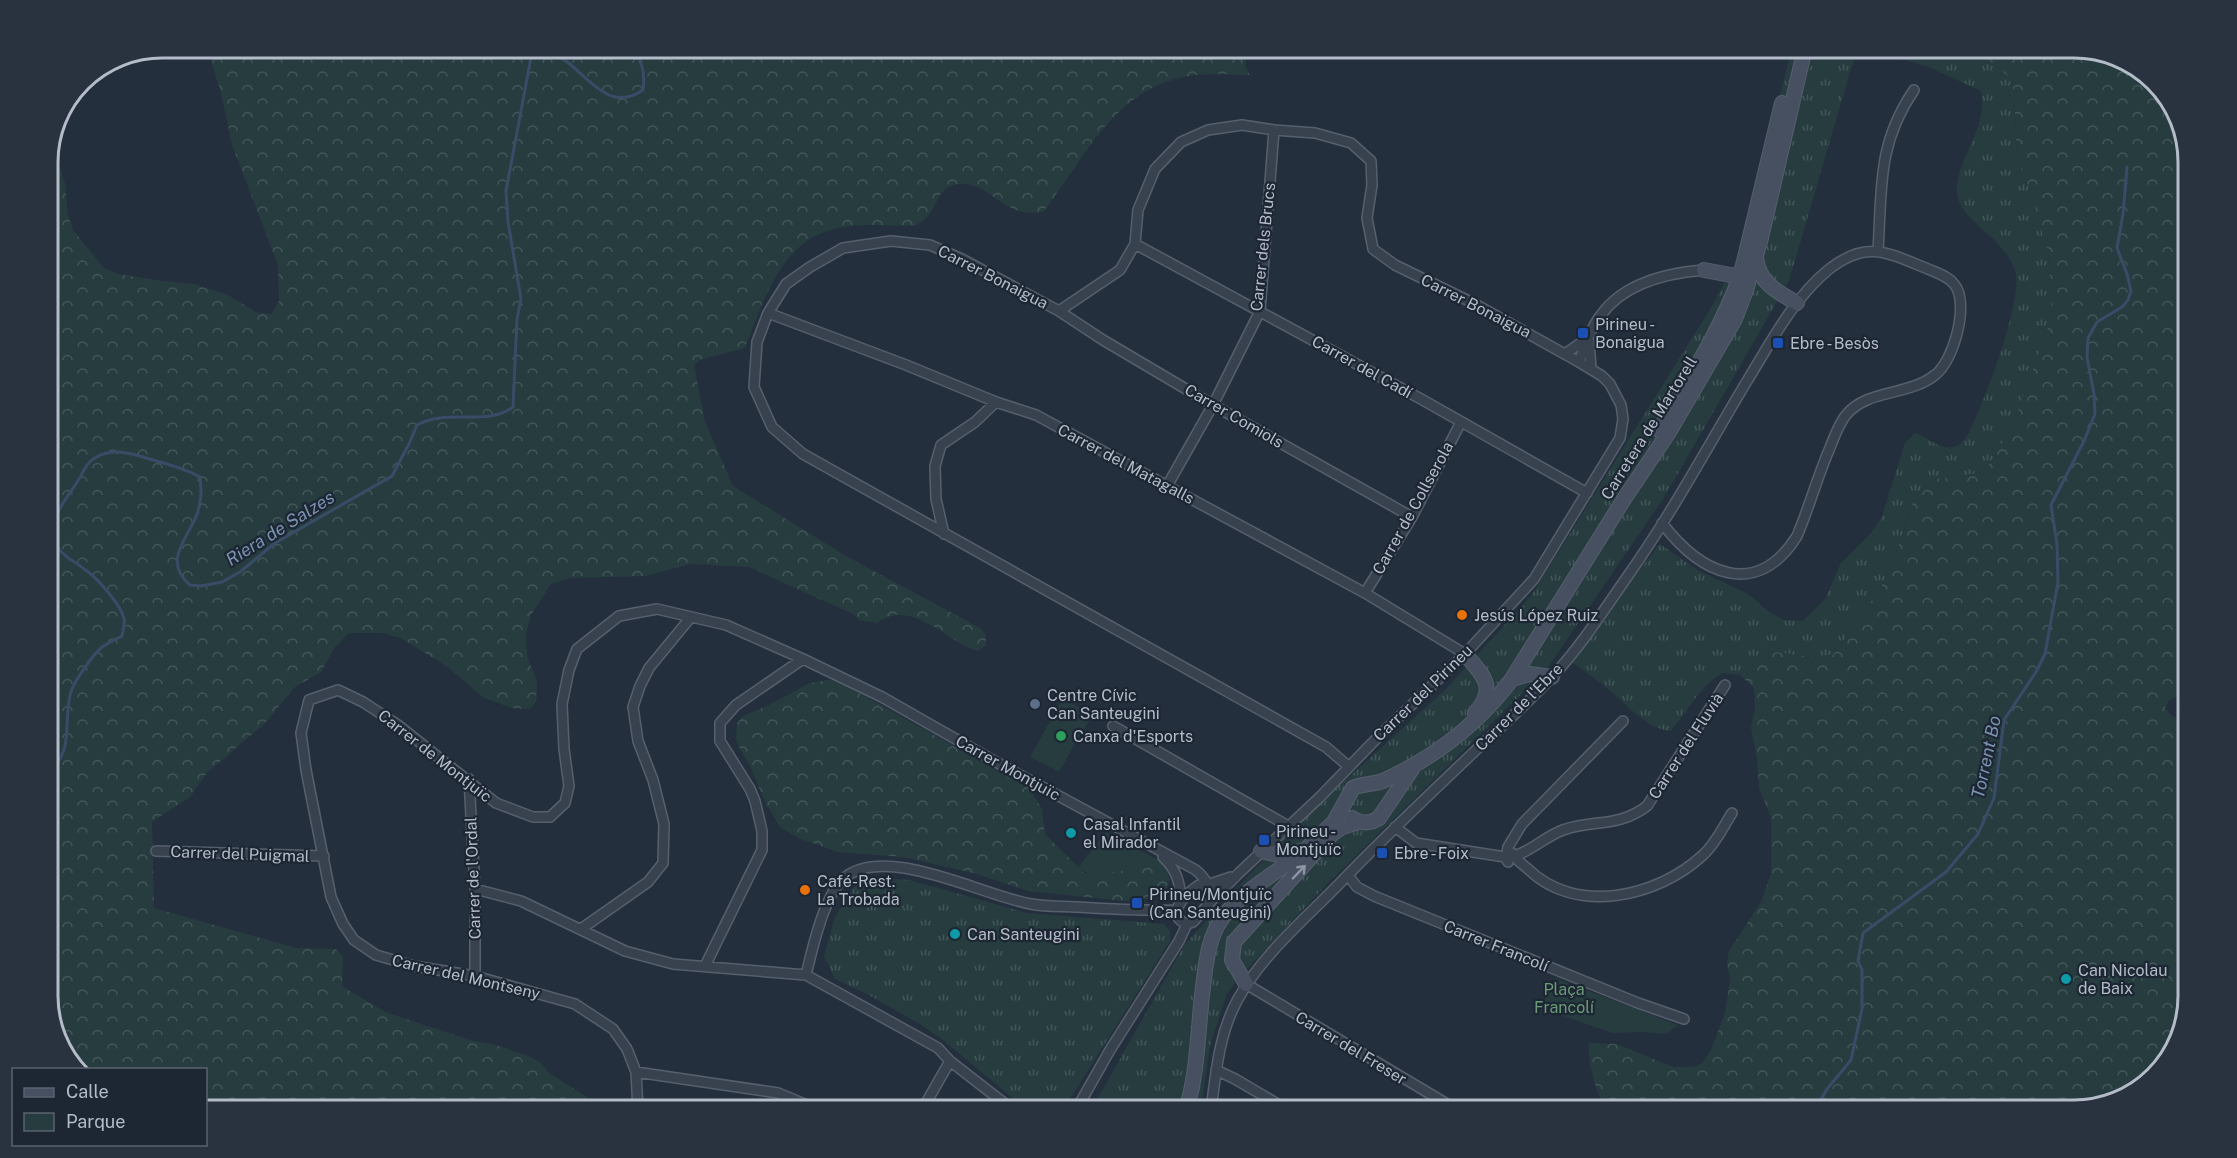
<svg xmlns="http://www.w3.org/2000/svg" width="2237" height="1158" viewBox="0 0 2237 1158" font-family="'Public Sans',sans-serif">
	<defs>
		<pattern id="grass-tufts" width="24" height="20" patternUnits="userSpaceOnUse" patternTransform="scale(1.5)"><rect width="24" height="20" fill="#263c3f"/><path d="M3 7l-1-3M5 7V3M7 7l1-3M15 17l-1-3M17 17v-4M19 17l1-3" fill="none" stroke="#435659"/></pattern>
		<pattern id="forest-crowns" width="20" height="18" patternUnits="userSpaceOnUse" patternTransform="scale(1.5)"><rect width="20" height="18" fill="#263c3f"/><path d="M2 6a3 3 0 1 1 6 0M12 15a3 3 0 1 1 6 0" fill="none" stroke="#435659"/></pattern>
	</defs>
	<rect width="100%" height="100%" fill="#242f3e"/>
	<path fill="url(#grass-tufts)" d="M1792,48H1857L1789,281L1663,499L1546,670L1327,884L1248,968L1227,993L1210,1046L1201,1110H1091L1185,944L1251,873L1319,804L1445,690L1531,596L1712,306L1737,259Z
		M1865,48H1973L2007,75L2014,91L2017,157L2031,194L2048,252L2052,316L2013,425L1987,468L1979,473L1931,480L1924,486L1910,510L1902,537L1881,587L1834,654C1811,661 1787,652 1763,651L1740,675L1722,673C1699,688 1688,710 1671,731C1647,729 1628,705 1610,691C1597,680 1583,670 1569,660L1660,544L1699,571L1748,594L1769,612L1784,620L1803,621L1825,599L1841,563L1870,534L1881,519L1905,443L1915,433C1935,441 1951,460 1967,436C1983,406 2021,306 2016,275C2014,263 2006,253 1998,244C1985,228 1957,214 1957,191C1956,157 1988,132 1981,91L1929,67Z
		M878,878L909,880L1027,913L1164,924L1170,931V941L1063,1110H1027L943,1040L920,1024L869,995L835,979L824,956L835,917L854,887Z"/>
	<path fill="url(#forest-crowns)" d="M207,48H1247L1245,66L1250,75C1230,75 1209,73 1189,76C1113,89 1086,157 1044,211C1004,223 988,176 954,185C933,190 939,216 914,226C886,226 854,222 827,231C778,247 762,306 745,348L702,359L694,365L705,422L733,486L846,556L980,628L986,635V645L978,651C947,642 911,597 877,623L859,620L853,614L749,567L690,564L645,576L569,578L551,584L531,615L526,635L527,655L537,683L536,702L529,709L512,708L484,698L449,668L401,638L382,633H349L335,647L321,672L295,687L265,723L206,774L190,797L152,822L154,908L296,948L336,949L343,956L342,986L385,1012L473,1041L493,1044L531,1057L541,1063L549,1073L587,1097L598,1110H206V1070L79,1069L68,1059L48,1003V155L53,144L65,184L68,215L73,230L104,268L118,274L162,281L194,284L228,295L256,312L271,314L279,301L278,265L232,145L221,93Z
		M1973,48H2074L2125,60L2170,99L2189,155V692L2169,700L2165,708L2171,715L2189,724V995L2177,1046L2132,1094L2075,1110H1606C1596,1090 1587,1065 1589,1043L1617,1044L1673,1067H1693L1702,1064L1712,1048L1725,1013L1730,979L1727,962L1729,951L1761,902L1771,874V817L1759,789L1757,758L1751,727L1755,708L1754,688L1740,675L1763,651C1787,652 1811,661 1834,654L1881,587L1902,537L1913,502L1924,486L1931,480L1979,473L1987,468L2013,425L2052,316L2048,252L2031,194L2017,157L2014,91L2007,75Z
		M834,679L1029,788L1042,809L1045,834L1084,873C1096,874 1107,873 1118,871C1135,868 1160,858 1170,879L1164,894L1148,899L1123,901L1028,891L977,874L903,857L838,852L801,839L780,827L764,800L751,768L738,745L736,738L737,723L743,716L769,705L810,683Z"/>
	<path fill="#263c3f" d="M1063,698L1092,715L1059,772L1030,757Z
		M1106,832L1158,860L1166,867L1170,879L1166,872C1139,855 1103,887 1078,868Z
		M1555,978L1678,1025L1666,1034L1644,1032L1612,1033L1541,1008Z"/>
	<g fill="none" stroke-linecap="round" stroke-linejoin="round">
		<path stroke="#394c67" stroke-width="3" d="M543,48C552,53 563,58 571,65C593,84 613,111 643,90C645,73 643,60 630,48
			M48,772C77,750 61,718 72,689C76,679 93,655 101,648C107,643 115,640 122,636C123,630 125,624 124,618C120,604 98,579 87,571C71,558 51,553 54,526C57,504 75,490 84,470C92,454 110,450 126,453C136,454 144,458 153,460C170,465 184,468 200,477C202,490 201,507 195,519C184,542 164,563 190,585L201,586L222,582L240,572L275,543L392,476L409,444L417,425C447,408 487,427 513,407L517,319L521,299L508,222L506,191L532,52L539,48
			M1815,1110L1827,1089L1851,1060L1862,1009V970L1858,961L1863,933L1946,872L1978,834L1994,798L2004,720L2036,672L2045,654L2058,582L2057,544L2051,505L2084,441L2095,414L2094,394L2087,357L2088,338L2097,322L2122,307L2128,300L2131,291L2127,274L2117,248L2123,214L2127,167"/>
		<g stroke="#565f6c" stroke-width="12">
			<path id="street" d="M1135,244L1421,399L1587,493
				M1878,251C1882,188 1877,144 1914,90
				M1059,311L1120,270L1135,244L1138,210L1155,169L1181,142L1208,130L1242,125L1274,130L1315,133L1351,143L1371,161L1372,185L1367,218L1373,249L1395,265L1475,304L1579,362L1602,376L1610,384L1621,405L1623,419L1620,438L1534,579L1465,654L1377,738L1320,797L1239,873L1213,899
				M768,313L906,365L996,402L1036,415L1365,593L1465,654
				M1589,341L1591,369
				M1565,354L1588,338
				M1579,362C1585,346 1590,329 1601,315C1624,283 1666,273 1704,270
				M1167,486L1213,405L1260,311L1274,130
				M944,534L936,499L935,466L941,445L975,422L996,402
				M1365,593L1412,517L1461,422
				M1113,726L1288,826
				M1348,766L1326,747L803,454L772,427L754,387L757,342L768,313L786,284L810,267L843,248L891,241L930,245L962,259L1059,311L1103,340L1213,405L1412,517
				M469,779L475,889V976
				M1395,827L1416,843L1505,857L1508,862
				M156,851L324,856
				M1507,853L1508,847L1522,824L1623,721
				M1514,856C1530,852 1546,836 1563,830C1594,819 1618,828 1647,806L1725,685
				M1163,857C1177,870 1180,883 1181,901
				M1505,857L1507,853H1512C1516,860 1521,863 1528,869C1576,916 1658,897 1703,855C1716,843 1723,827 1732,813
				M1348,875L1357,887L1374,896L1638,1003L1684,1019
				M475,889L521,901L625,951L673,964L806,975L938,1048L950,1061L1013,1110
				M1187,924C1163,915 1187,893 1199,885H1207L1231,877
				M581,929L648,882L663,863L664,824L653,780L638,741L633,707L640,686L649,668L691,617
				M705,966L762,850V831L755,801L750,789L720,741V723L736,705L803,659
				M806,975C812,950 824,895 844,878C886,843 983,896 1031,904C1046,907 1062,906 1077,907C1110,909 1143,911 1177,910
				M1246,984L1457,1110
				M1216,1070L1235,1079L1288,1110
				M636,1072L778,1093L819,1110
				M638,1110L636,1072L627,1049L613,1029L575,1004L475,976L414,966L376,955L354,940L343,924L331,897L306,770L301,733L309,700L338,690L363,702L398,725L496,803L533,817H550L565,803L569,786L564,749L562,704L569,670L577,649L619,616L657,609L726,625L803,659L882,697L996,762L1194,869C1203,874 1206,883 1212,890L1213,899L1193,922L1187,924L1179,941L1110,1050L1076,1110
				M922,1110L950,1061
				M1211,1110C1216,1072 1219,1033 1238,999C1262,955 1304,920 1339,884C1383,838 1430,794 1476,750C1502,726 1529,702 1553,676C1581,646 1604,610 1627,577C1671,515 1708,446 1747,381C1771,342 1793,299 1828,270C1867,239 1888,253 1928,269C1937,273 1948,276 1954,284C1970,302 1954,361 1935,375C1909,396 1867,389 1846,415C1838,425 1834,438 1829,450C1817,478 1809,508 1797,536C1756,601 1700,573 1662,523"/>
		</g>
		<g stroke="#565f6c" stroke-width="16">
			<path id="secondary" d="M1756,257C1758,282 1777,292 1797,303
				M1704,270L1736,276L1746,270
				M1659,430C1689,379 1721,330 1741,274L1782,103
				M1465,654C1483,675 1498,688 1475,713
				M1512,679L1529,674L1552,677
				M1352,818C1362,824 1370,824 1379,818L1412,769
				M1328,837L1342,827L1358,822
				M1261,851L1279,855L1305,850L1334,822L1353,788C1363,783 1375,785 1385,780C1435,757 1479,723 1512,679L1624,499L1669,432L1735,319L1746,290L1761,238L1805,48
				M1246,984L1232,960L1234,942L1332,834
				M1186,1110C1198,1074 1198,1025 1203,987C1206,963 1208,937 1223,917C1243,891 1276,873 1301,853"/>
		</g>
		<use href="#street" stroke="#38414e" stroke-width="9"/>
		<use href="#secondary" stroke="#465061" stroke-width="14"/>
	</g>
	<defs><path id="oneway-shaft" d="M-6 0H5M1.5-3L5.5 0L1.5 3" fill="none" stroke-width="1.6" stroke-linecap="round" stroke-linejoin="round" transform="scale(1.5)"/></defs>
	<use stroke="#8e96a5" href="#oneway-shaft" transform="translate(1299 872) rotate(-46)"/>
	<g fill="#1a4fb4" stroke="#1d2633" stroke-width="2">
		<rect x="1577" y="327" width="12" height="12" rx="3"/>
		<rect x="1772" y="337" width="12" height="12" rx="3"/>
		<rect x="1258" y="834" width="12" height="12" rx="3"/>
		<rect x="1376" y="847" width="12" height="12" rx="3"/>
		<rect x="1131" y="897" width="12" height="12" rx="3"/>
	</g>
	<g fill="#e8710a" stroke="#1d2633" stroke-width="2">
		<circle cx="1462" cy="615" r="6"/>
		<circle cx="805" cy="890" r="6"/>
	</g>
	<circle fill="#5c6f8a" stroke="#1d2633" stroke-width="2" cx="1035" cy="704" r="6"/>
	<circle fill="#2e9e5b" stroke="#1d2633" stroke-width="2" cx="1061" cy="736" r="6"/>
	<g fill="#0f9aa8" stroke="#1d2633" stroke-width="2">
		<circle cx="1071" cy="833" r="6"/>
		<circle cx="955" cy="934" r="6"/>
		<circle cx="2066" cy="979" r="6"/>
	</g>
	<g text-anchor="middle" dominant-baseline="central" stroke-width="4.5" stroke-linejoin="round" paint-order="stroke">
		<g font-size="16" fill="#b4bcc9" stroke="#1d2633">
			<text transform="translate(1263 247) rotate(-84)">Carrer dels Brucs</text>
			<text transform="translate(993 277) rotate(27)">Carrer Bonaigua</text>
			<text transform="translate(1476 306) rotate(27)">Carrer Bonaigua</text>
			<text transform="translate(1362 367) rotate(29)">Carrer del Cadí</text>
			<text transform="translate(1234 416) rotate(30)">Carrer Comiols</text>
			<text transform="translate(1649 428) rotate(-58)">Carretera de Martorell</text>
			<text transform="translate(1126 464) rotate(28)">Carrer del Matagalls</text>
			<text transform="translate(1413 508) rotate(-61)">Carrer de Collserola</text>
			<text transform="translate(1423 693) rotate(-44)">Carrer del Pirineu</text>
			<text transform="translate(1519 707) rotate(-45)">Carrer de l'Ebre</text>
			<text transform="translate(1686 746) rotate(-57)">Carrer del Fluvià</text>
			<text transform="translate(435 756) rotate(38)">Carrer de Montjuïc</text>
			<text transform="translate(1008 768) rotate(29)">Carrer Montjuïc</text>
			<text transform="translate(240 854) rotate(2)">Carrer del Puigmal</text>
			<text transform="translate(473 878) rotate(-92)">Carrer de l'Ordal</text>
			<text transform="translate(1496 946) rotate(22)">Carrer Francolí</text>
			<text transform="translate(466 977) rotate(13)">Carrer del Montseny</text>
			<text transform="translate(1351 1048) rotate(31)">Carrer del Freser</text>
		</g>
		<g font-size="16" fill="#b4bcc9" stroke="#1d2633" text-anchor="start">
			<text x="1595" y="324">Pirineu -<tspan x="1595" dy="18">Bonaigua</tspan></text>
			<text x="1790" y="343">Ebre - Besòs</text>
			<text x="1474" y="615">Jesús López Ruiz</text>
			<text x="1047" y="695">Centre Cívic<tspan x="1047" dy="18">Can Santeugini</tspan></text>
			<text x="1073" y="736">Canxa d'Esports</text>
			<text x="1083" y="824">Casal Infantil<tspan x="1083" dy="18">el Mirador</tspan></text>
			<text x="1276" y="831">Pirineu -<tspan x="1276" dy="18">Montjuïc</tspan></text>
			<text x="1394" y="853">Ebre - Foix</text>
			<text x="817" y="881">Café-Rest.<tspan x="817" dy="18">La Trobada</tspan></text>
			<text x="1149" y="894">Pirineu/Montjuïc<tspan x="1149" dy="18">(Can Santeugini)</tspan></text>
			<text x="967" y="934">Can Santeugini</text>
			<text x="2078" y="970">Can Nicolau<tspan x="2078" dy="18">de Baix</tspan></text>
		</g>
		<g font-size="16" fill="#6b9a76" stroke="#1d2633">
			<text x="1564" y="989">Plaça<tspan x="1564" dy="18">Francolí</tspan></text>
		</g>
		<g font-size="18" font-style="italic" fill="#7c92b1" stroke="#1d2633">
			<text transform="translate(280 528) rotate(-32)">Riera de Salzes</text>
			<text transform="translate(1986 757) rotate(-78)">Torrent Bo</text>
		</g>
	</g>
	<path d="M0 0H2237V1158H0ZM162 58H2074A104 104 0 0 1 2178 162V996A104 104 0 0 1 2074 1100H162A104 104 0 0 1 58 996V162A104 104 0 0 1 162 58Z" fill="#29323f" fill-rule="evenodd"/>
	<path fill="none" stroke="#b4bcc9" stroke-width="3" d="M162 58H2074A104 104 0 0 1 2178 162V996A104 104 0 0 1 2074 1100H162A104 104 0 0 1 58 996V162A104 104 0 0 1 162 58Z"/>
	<rect x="12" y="1068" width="195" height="78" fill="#1d2633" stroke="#59626f" stroke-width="1.5"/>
	<rect x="24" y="1088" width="30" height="9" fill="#465061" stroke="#59626f" stroke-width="1.5"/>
	<text x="66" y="1098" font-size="18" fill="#b4bcc9">Calle</text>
	<rect x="24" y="1113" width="30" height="18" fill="#263c3f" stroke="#59626f" stroke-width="1.5"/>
	<text x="66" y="1128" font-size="18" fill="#b4bcc9">Parque</text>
</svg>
